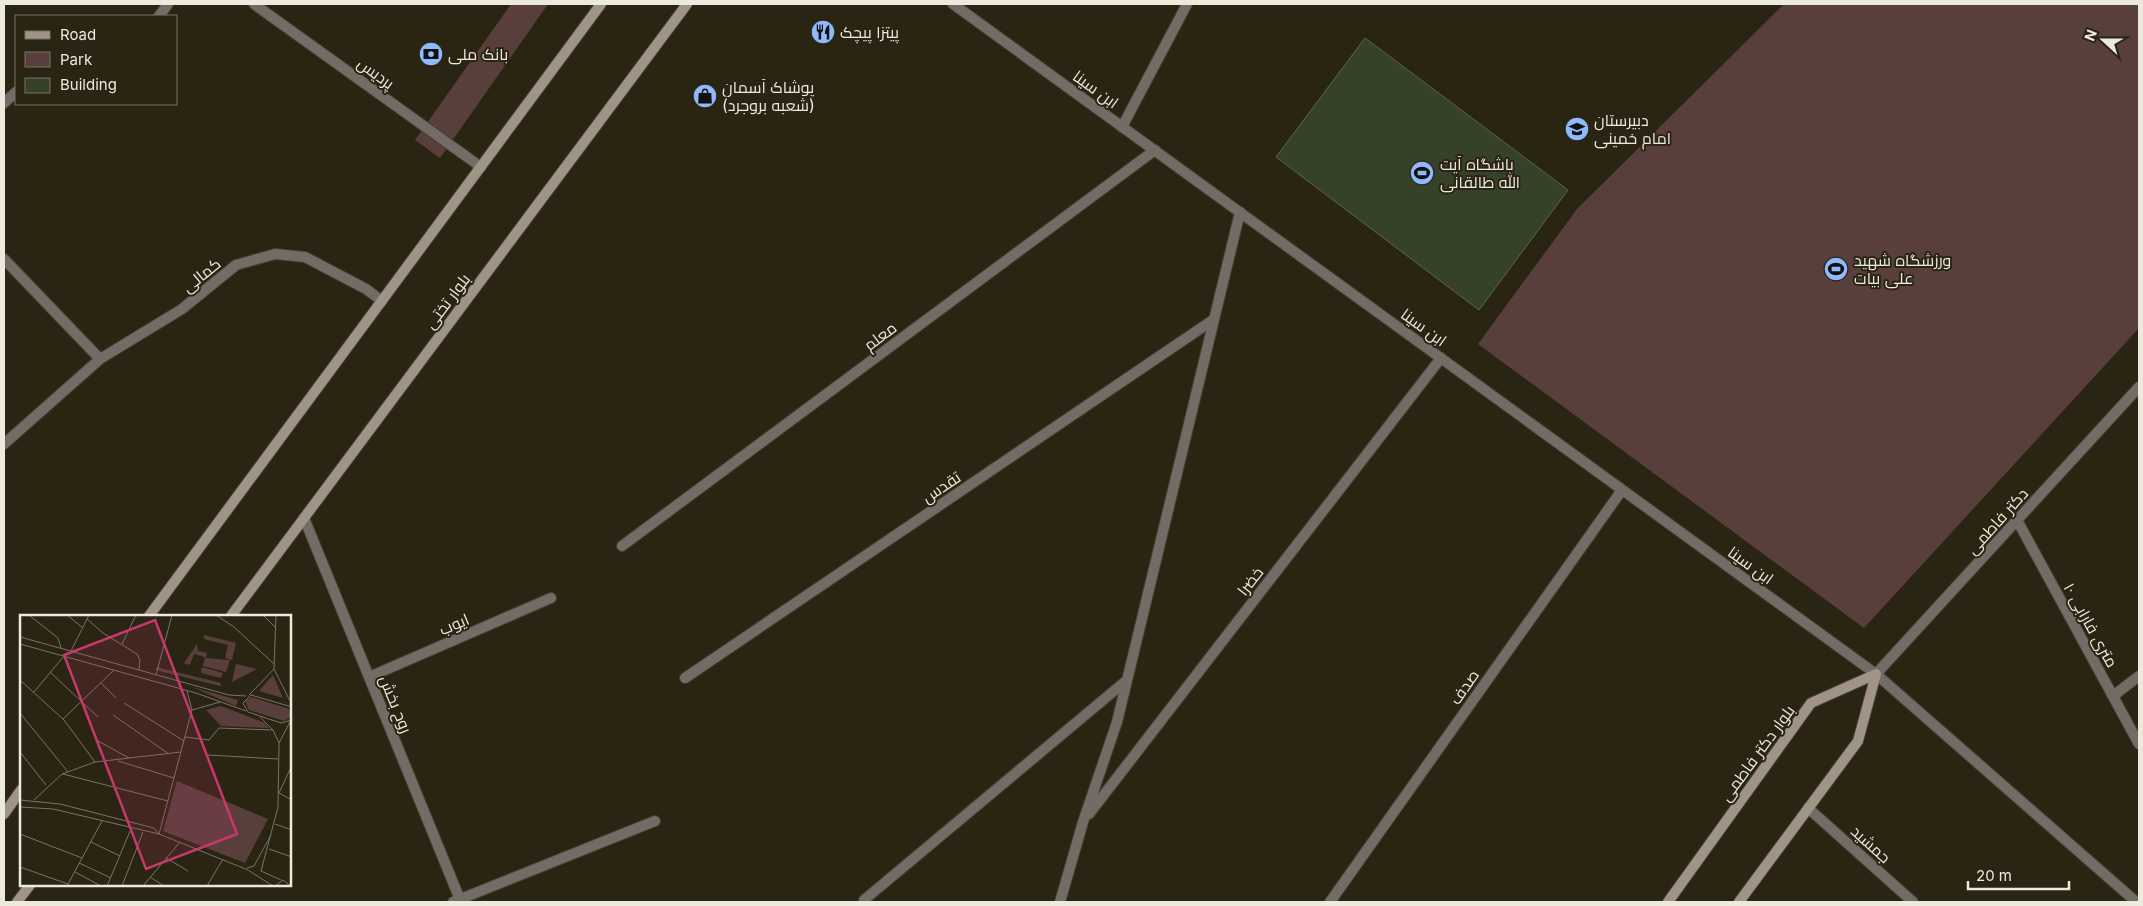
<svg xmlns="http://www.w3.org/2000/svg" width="2143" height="906" viewBox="0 0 2143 906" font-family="Inter,Cairo,sans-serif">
	<rect width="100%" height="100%" fill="#2a2513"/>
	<path fill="#593f3b" d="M511,4H548L440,158L415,140Z
		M1784,4H2139V328L1864,628L1478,344L1577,209Z"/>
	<path fill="#364129" stroke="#5c6552" d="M1365,38L1568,190L1479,310L1276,157Z"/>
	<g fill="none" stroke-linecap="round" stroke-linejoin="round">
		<g stroke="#45402f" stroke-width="12">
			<path id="service" d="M159,16L168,4
				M4,103L16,92
				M1876,674L2134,900"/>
		</g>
		<g stroke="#45402f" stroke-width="12">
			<path id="minor" d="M254,4L481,167
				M1122,127L1187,4
				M4,259L100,359
				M4,444L100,359L182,309L236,265L275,254L305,257L366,289L382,301
				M304,518L461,902
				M622,546L1155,150
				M369,677L551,598
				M685,678L1213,320
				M2113,696L2139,676
				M1808,808L1913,902
				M1089,814L1441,358
				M864,900L1127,680
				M453,902L655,821
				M1060,902L1083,822L1117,722L1240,212
				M1330,902L1622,490"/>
		</g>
		<g stroke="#45402f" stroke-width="12">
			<path id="tertiary" d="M953,4L1876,674L2139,387
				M2017,520L2139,744"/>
		</g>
		<g stroke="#45402f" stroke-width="12">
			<path id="secondary" d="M149,616L601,4
				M231,616L687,4
				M4,814L21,790
				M17,902L30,885
				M1668,902L1811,703L1876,674
				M1739,902L1858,741L1876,674"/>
		</g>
		<use href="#service" stroke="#736b65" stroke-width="10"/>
		<use href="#minor" stroke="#736b65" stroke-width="10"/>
		<use href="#tertiary" stroke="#736b65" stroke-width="10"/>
		<use href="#secondary" stroke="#a09388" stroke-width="10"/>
	</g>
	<defs>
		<g id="restaurant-disc" transform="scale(1.25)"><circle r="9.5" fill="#8fb8fd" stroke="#2a2513"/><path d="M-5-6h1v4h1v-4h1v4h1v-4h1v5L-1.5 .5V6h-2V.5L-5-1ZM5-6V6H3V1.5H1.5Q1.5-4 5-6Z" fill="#111"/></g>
		<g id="bank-disc" transform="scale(1.25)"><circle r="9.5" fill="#8fb8fd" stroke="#2a2513"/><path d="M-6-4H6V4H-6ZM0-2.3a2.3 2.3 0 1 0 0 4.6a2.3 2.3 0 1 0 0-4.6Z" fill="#111"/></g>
		<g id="shop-disc" transform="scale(1.25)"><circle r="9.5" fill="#8fb8fd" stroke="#2a2513"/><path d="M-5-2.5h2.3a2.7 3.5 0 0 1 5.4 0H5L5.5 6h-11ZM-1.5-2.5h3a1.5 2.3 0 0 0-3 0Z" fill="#111"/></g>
		<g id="school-disc" transform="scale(1.25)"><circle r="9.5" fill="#8fb8fd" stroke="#2a2513"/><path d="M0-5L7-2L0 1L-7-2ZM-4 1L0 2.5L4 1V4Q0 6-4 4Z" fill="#111"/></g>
		<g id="stadium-disc" transform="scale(1.25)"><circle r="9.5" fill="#8fb8fd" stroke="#2a2513"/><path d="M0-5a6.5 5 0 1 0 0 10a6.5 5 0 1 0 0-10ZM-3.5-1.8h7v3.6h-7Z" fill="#111"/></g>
	</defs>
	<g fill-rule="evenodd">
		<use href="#restaurant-disc" x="823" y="32"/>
		<use href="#bank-disc" x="431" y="54"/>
		<use href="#shop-disc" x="705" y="96"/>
		<use href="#school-disc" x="1577" y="129"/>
		<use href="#stadium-disc" x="1422" y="173"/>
		<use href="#stadium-disc" x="1836" y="269"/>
	</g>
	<g text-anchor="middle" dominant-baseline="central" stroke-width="4" stroke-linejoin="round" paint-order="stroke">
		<g font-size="16" fill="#ece9dd" stroke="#2a2513" text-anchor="start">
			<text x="840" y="32">پیتزا پیچک</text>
			<text x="448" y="54">بانک ملی</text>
			<text x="722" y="87">پوشاک آسمان<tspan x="722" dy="18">(شعبه بروجرد)</tspan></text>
			<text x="1594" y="120">دبیرستان<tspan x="1594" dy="18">امام خمینی</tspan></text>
			<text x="1440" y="164">باشگاه آیت<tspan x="1440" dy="18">الله طالقانی</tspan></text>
			<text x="1854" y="260">ورزشگاه شهید<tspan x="1854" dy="18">علی بیات</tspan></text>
		</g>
		<g font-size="16" fill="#ece9dd" stroke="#2a2513">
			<text transform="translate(376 73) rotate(36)">پردیس</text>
			<text transform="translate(1096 89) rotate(36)">ابن سینا</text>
			<text transform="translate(201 275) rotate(-39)">کمالی</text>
			<text transform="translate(447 301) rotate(-53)">بلوار تختی</text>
			<text transform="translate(1424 327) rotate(36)">ابن سینا</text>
			<text transform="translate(880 336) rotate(-37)">معلم</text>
			<text transform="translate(941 487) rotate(-34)">تقدس</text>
			<text transform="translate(1997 521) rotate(-48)">دکتر فاطمی</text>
			<text transform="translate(1751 565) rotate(36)">ابن سینا</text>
			<text transform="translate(1250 581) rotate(-52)">خضرا</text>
			<text transform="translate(454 624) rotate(-23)">ایوب</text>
			<text transform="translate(2091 625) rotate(61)">۱۰ متری فارابی</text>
			<text transform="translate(1464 687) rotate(-55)">صدف</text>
			<text transform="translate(396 704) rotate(68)">روح بخش</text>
			<text transform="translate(1757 753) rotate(-54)">بلوار دکتر فاطمی</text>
			<text transform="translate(1871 844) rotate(42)">جمشید</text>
		</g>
	</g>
	<g transform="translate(20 615)">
		<rect width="271" height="271" fill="#2a2513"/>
		<path d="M184,20L216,28L212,45L205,43L208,30L184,24ZM177,29L178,36L187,38L186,43L210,45L206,57L183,51L185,42L174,39L170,50L164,48ZM216,49L237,54L212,67ZM136,52L201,68L200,71L136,55ZM182,52L203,58L201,63L181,58ZM253,60L263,83L239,76ZM172,72L218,85L216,91ZM232,82L269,94L271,102L264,106L229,95L225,86ZM201,91L245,108L249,113L201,111L186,95ZM157,166L248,204L225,248L143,216Z" fill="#593f3b"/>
		<path fill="none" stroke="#787364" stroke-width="1" d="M9,0L38,23L41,33M47,0L63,13M196,0L214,12L254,49M243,0L256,13M256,0L254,54L272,90M67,4L83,18L117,39L120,45L119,55M0,22L209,80L226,81M0,29L176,78L226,96M102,29L116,0M51,36L69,0M30,57L78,102M136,60L152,0M0,65L44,105L75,147M81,68L96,83M167,76L172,95L139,219L228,255L253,271M14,77L44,41M229,80L254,54M104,88L164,126M272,92L231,80L223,88L228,97L261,108L272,105M172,95L200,87M0,98L48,157M93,100L149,139M240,102L253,115L259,128L258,192L241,256L261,265M43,104L94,55M165,122L189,125L199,113L253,115M78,126L109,143M259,128L270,107M0,137L26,170M188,140L258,144M98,146L154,163M272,150L259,178L272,185M43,159L148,186M0,185L40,189L134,213L139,219M14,185L42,159L75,147L161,137M0,192L33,194L139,219M255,209L272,215M0,219L62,243M71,227L100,241M249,234L272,242M146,243L168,256M59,248L91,263M0,252L48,269M227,253L234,251L251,220M55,257L81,271M130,262L144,271M47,271L82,206M87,271L111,214M102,271L123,217M123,271L160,227M187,271L203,244M255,271L263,265L271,271"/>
		<path fill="#c8376e" fill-opacity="0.15" stroke="#c8376e" stroke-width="2.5" d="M135,5L217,219L126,254L44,40Z"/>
		<rect width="271" height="271" fill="none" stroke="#ece9dd" stroke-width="2.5"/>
	</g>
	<rect width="2143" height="906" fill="none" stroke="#ece9dd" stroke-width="10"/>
	<rect x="15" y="15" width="162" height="90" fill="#2a2513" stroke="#787364"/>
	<rect x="25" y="31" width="25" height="8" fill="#a09388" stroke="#787364"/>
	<text x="60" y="40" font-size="15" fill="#ece9dd">Road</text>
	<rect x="25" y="52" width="25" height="15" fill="#593f3b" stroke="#787364"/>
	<text x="60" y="65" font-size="15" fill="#ece9dd">Park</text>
	<rect x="25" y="78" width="25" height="15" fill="#364129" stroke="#787364"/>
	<text x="60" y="90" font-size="15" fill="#ece9dd">Building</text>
	<g transform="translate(2103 40) rotate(291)" stroke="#2a2513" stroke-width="4" paint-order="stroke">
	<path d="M0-4L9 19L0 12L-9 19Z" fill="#ece9dd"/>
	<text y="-8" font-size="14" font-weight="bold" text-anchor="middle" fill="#ece9dd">N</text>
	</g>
	<path d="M1968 881v8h101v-8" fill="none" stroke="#ece9dd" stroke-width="2.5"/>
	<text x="1976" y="881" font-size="15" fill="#ece9dd" stroke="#2a2513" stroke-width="4" paint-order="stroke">20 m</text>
</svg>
